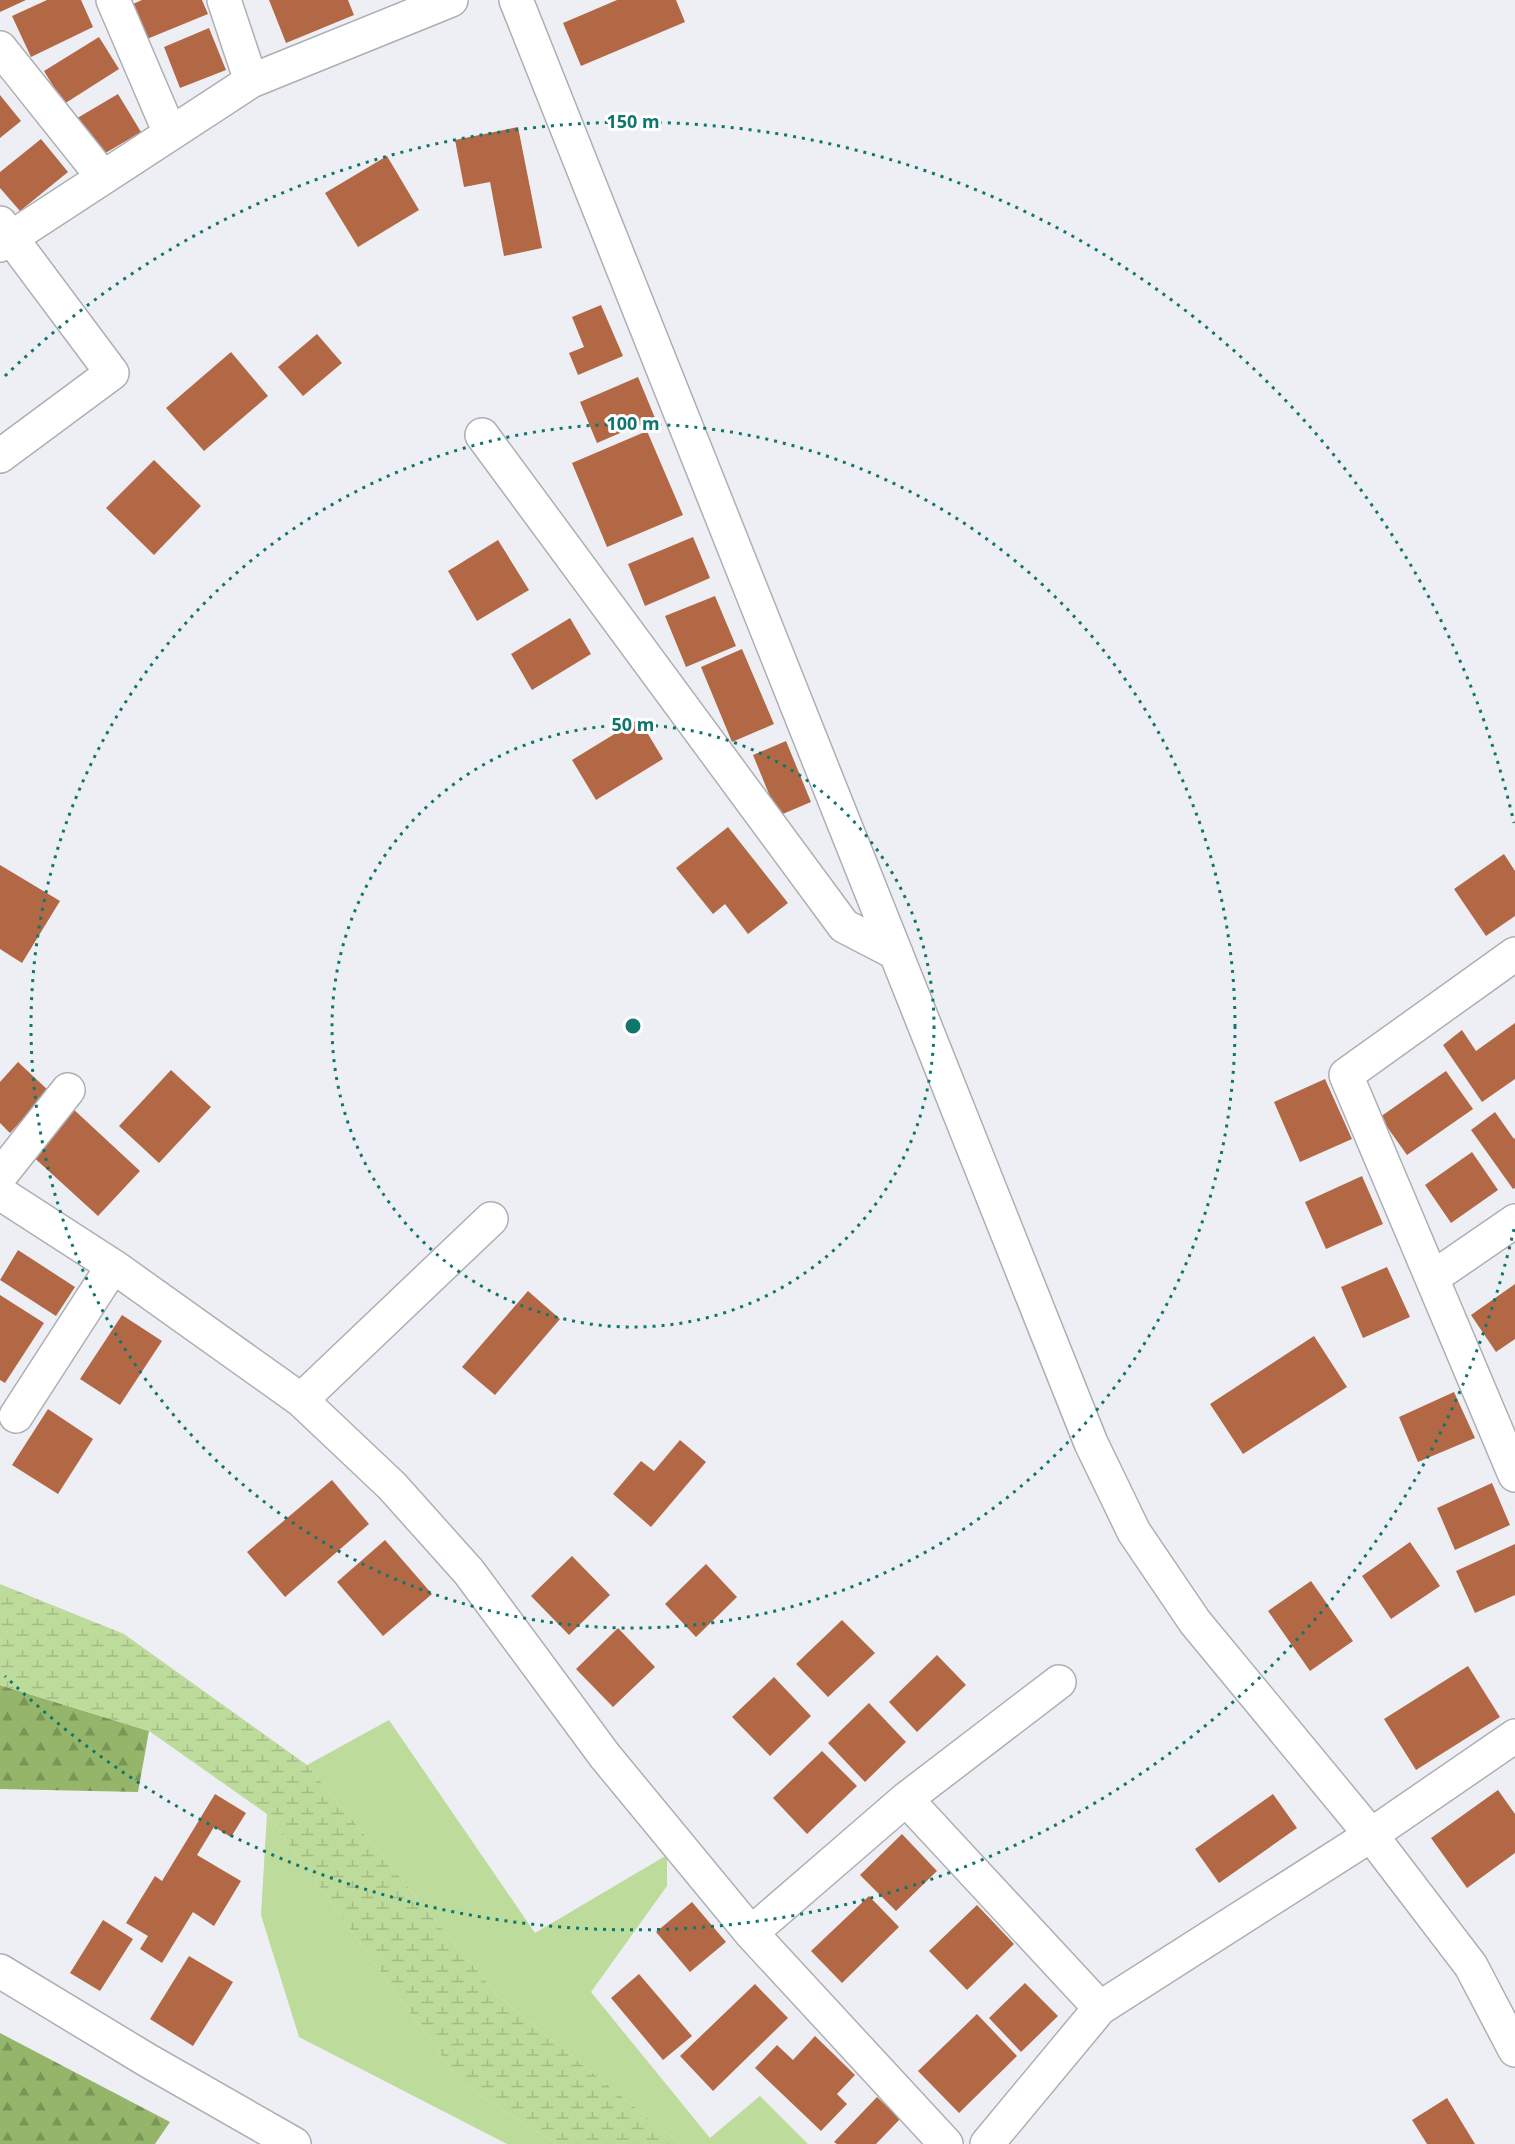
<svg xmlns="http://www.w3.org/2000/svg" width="1515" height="2144" viewBox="0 0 1515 2144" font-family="'Noto Sans',sans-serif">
	<defs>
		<pattern id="forest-firs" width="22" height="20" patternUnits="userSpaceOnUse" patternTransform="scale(1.5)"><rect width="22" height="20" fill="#95b66a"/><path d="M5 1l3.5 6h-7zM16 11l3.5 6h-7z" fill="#7a9558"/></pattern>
		<pattern id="wetland-marsh" width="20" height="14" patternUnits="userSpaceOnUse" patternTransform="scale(1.5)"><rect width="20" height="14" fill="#bddb9a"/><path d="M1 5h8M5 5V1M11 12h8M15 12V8" fill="none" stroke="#a3bc85"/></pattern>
	</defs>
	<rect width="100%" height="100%" fill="#eeeff5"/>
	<path fill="#bddb9a" d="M389,1720L535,1933L667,1855V1886L591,1992L710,2138L760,2096L808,2144H680L498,1996L307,1765Z
		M267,1814L462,2084L557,2144H507L299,2037L261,1915Z"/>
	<path fill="url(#forest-firs)" d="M0,1685L149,1731L138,1792L0,1789Z
		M0,2033L170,2122L155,2144H0Z"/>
	<path fill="url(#wetland-marsh)" d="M0,1584L124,1634L307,1765L498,1996L680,2144H557L462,2084L267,1814L149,1731L0,1685Z"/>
	<path fill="#b36845" d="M0,0H26L0,12Z
		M47,0H81L93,27L31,57L12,16Z
		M142,0H202L208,14L147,39L133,4Z
		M269,0H348L354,15L286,43Z
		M617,0H676L685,22L581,66L563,23Z
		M209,28L226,70L180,88L164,47Z
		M99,37L119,69L64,104L44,71Z
		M118,94L141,132L97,158L74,120Z
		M0,95L21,121L0,138Z
		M518,127L542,248L504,256L490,182L464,187L455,140Z
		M41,139L68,172L20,211L0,188V172Z
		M387,156L419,210L358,247L325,193Z
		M601,305L623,356L578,375L569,353L584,347L572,317Z
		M317,334L342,363L303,396L278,367Z
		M231,352L268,396L204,451L166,408Z
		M638,377L655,418L597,443L580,402Z
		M647,431L683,515L607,547L572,463Z
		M154,460L201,506L154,555L106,508Z
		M693,537L710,578L645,606L628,564Z
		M498,540L529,590L477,621L448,571Z
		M715,596L736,646L686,667L665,616Z
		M570,618L591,654L532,690L511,654Z
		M742,649L774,724L732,742L701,667Z
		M639,719L663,759L596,800L572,760Z
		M786,741L811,802L778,816L753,755Z
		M728,827L788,903L748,934L725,904L713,914L676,868Z
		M1504,854L1515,871V916L1486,936L1454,889Z
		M0,865L60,901L22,963L0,949Z
		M1515,1023V1079L1482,1102L1443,1045L1462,1030L1476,1051Z
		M18,1062L49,1091L10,1133L0,1123V1082Z
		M171,1070L211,1107L159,1163L119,1126Z
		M1446,1071L1473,1109L1407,1155L1380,1117Z
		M1325,1079L1352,1139L1300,1162L1274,1102Z
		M71,1107L140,1171L98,1216L29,1153Z
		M1495,1112L1514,1139L1515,1138V1188L1513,1189L1471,1130Z
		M1472,1152L1498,1190L1451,1223L1425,1185Z
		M1362,1176L1383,1224L1326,1249L1305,1202Z
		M18,1250L75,1287L56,1316L0,1280Z
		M1387,1267L1410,1317L1363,1338L1341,1287Z
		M1515,1284V1339L1496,1352L1471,1315Z
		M528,1291L560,1319L495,1395L462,1367Z
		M0,1295L44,1323L5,1383L0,1380Z
		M122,1315L162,1341L120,1405L80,1379Z
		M1314,1336L1347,1387L1243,1454L1210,1404Z
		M1454,1392L1475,1438L1418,1462L1399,1417Z
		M48,1409L93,1439L58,1494L12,1465Z
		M680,1440L706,1462L651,1527L613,1494L641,1461L654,1471Z
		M332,1480L369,1524L285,1597L247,1552Z
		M1492,1483L1510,1525L1455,1550L1437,1508Z
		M385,1540L432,1594L383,1636L337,1582Z
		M1410,1542L1440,1586L1391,1619L1362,1576Z
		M1515,1544V1595L1475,1613L1456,1571Z
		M572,1556L610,1595L569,1635L531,1596Z
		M706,1564L737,1597L696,1637L665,1604Z
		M1311,1581L1353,1641L1310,1671L1268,1611Z
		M842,1620L875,1653L828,1697L796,1664Z
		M618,1628L655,1667L613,1707L576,1669Z
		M937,1655L966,1685L917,1732L889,1702Z
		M1468,1666L1500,1717L1416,1770L1384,1719Z
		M774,1677L811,1716L770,1756L732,1717Z
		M869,1703L906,1742L865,1782L828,1743Z
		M822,1751L857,1786L807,1834L773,1798Z
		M1498,1790L1515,1814V1853L1467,1888L1431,1838Z
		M215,1794L246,1813L231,1837L214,1827L197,1855L241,1881L214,1926L193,1912L162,1963L140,1949L148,1936L126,1923L155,1876L162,1881Z
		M1273,1794L1297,1828L1219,1883L1195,1849Z
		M902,1834L937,1871L896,1911L860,1875Z
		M869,1896L899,1927L842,1983L811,1951Z
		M692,1902L726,1942L690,1972L656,1932Z
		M977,1905L1014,1944L967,1990L929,1951Z
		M103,1920L133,1939L100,1991L70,1973Z
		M189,1956L233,1982L193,2046L150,2019Z
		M639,1974L692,2036L663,2060L611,1998Z
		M1025,1983L1058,2016L1021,2052L989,2018Z
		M755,1984L788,2018L713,2091L680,2056Z
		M977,2014L1017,2056L959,2113L918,2071Z
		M815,2036L855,2075L837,2094L847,2104L821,2131L755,2068L777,2045L793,2060Z
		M877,2097L900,2119L876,2144H837L834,2142Z
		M1447,2098L1475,2144H1427L1412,2120Z"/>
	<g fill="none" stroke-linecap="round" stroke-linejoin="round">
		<g stroke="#aeafb4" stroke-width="36">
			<path id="minor" d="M113,0L170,133
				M224,0L251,81
				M516,0L1091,1443L1134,1532L1195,1622L1371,1835L1471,1966L1515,2050
				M0,48L103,177
				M0,223L112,373L0,456
				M0,245L251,81L451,0
				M482,435L844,926L896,953
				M1515,954L1346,1075L1515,1475
				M0,1176L68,1090
				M0,1193L113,1266L301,1400L392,1486L469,1572L605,1756L751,1933L946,2144
				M1432,1278L1515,1221
				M301,1400L491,1219
				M16,1416L113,1266
				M906,1799L1059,1682
				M751,1933L906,1799L1100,2008
				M0,1971L147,2060L294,2144
				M987,2144L1100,2008L1371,1835L1515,1736"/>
		</g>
		<use href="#minor" stroke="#fff" stroke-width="33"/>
	</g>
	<g fill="none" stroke="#0f766e" stroke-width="3" stroke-dasharray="3 6">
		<circle cx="633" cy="1026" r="301"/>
		<circle cx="633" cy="1026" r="602"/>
		<path d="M1514 1229A904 904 0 0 1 5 1676M5 376A904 904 0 0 1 1514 823"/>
	</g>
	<circle cx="633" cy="1026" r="9" fill="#0f766e" stroke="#fff" stroke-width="3"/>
	<g font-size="18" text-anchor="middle" font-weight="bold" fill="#0f766e" stroke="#fff" stroke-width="6" stroke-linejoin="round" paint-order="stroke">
		<text x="633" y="128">150 m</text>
		<text x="633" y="430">100 m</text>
		<text x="633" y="731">50 m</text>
	</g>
</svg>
